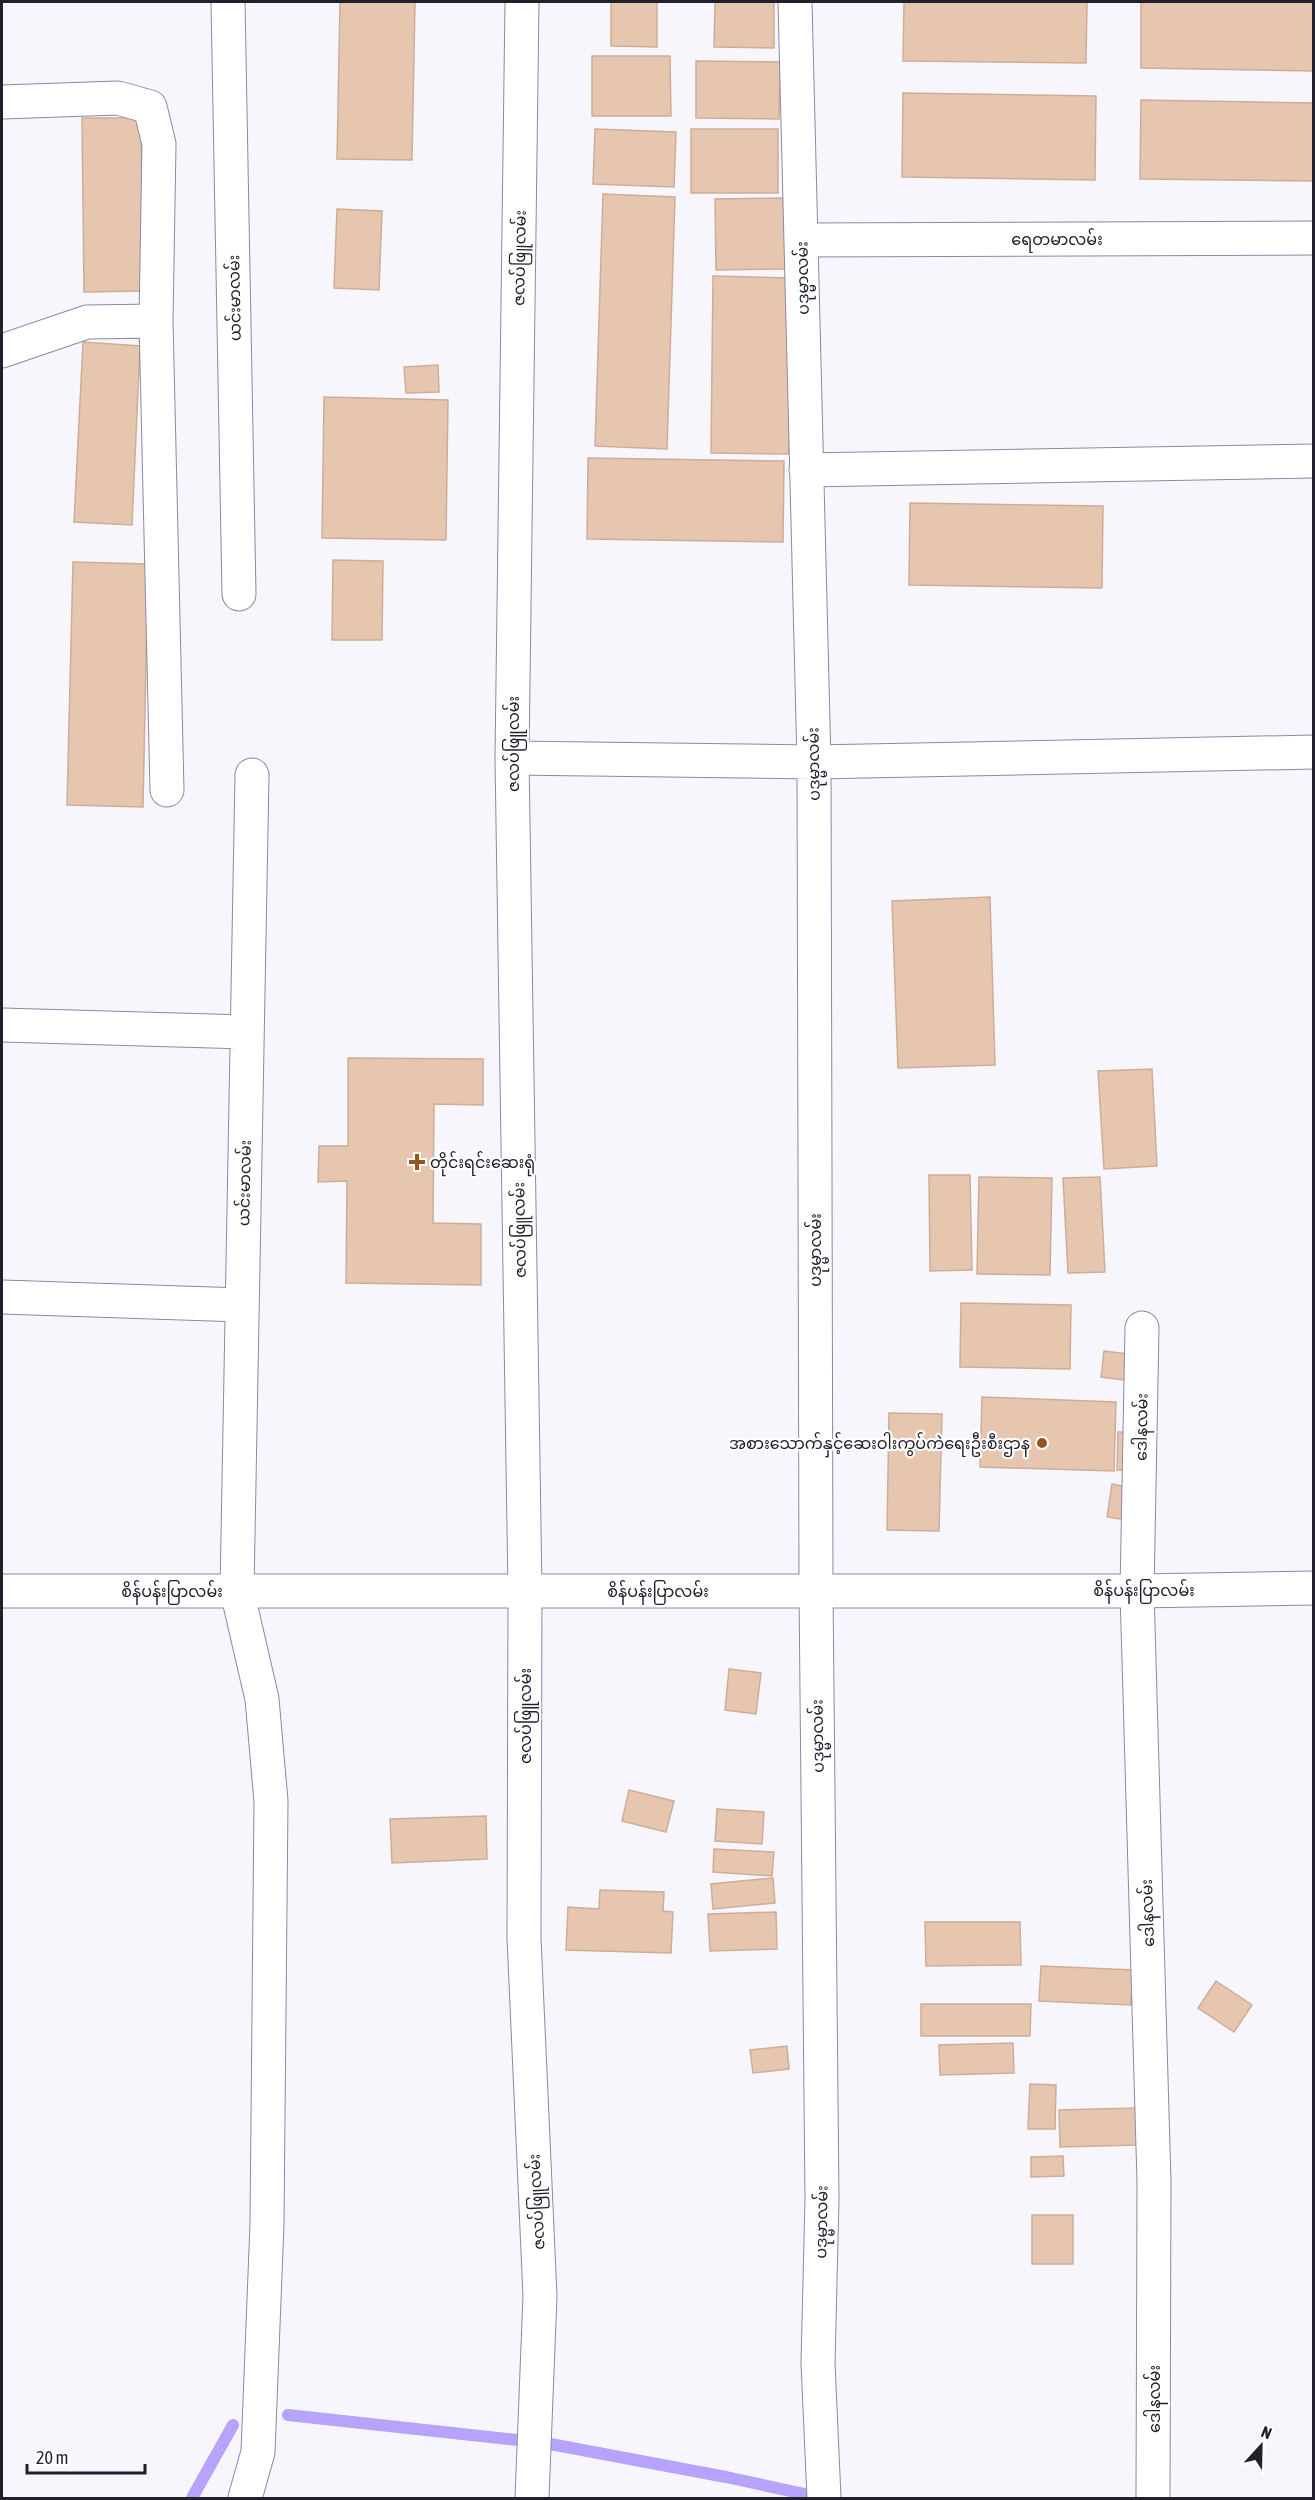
<svg xmlns="http://www.w3.org/2000/svg" width="1315" height="2500" viewBox="0 0 1315 2500" font-family="'Asap Condensed','Noto Sans Myanmar',sans-serif">
	<rect width="100%" height="100%" fill="#f7f6fd"/>
	<g fill="none" stroke-linecap="round" stroke-linejoin="round">
		<path stroke="#b7a3fc" stroke-width="12" d="M288,2415L545,2443L726,2477L823,2498
			M192,2498L233,2425"/>
	</g>
	<path fill="#e7c6af" stroke="#cead97" stroke-width="1.5" d="M340,2H415L412,160L337,159Z
		M611,2H657V47L611,46Z
		M715,2H774V48L714,47Z
		M904,2H1087L1086,63L903,61Z
		M1141,2H1314V71L1141,68Z
		M592,56H670L671,116H592Z
		M696,61L780,62L779,119L696,118Z
		M903,93L1096,96L1095,180L902,177Z
		M1141,100L1314,103V181L1140,179Z
		M82,118H141L143,291L84,292Z
		M595,129L676,132L674,187L593,184Z
		M691,129H778V193H691Z
		M603,194L675,197L667,449L595,446Z
		M785,198L786,269L716,270L715,199Z
		M337,209L382,211L379,290L334,288Z
		M713,276L791,278L789,454L711,453Z
		M83,342L140,346L132,525L74,522Z
		M438,365L439,392L406,393L404,367Z
		M324,397L448,400L446,540L322,538Z
		M588,458L784,461L783,542L587,539Z
		M910,503L1103,506L1102,588L909,585Z
		M333,560L383,561L382,640H332Z
		M73,562L148,564L143,807L67,805Z
		M990,897L995,1065L898,1068L892,901Z
		M348,1058L483,1059V1105L434,1104L433,1223L481,1224V1285L346,1283L347,1181L318,1182L319,1146H348Z
		M1152,1069L1157,1166L1104,1169L1098,1071Z
		M929,1175H970L972,1270L930,1271Z
		M979,1177L1052,1178L1050,1275L977,1274Z
		M1100,1177L1105,1272L1068,1273L1063,1178Z
		M961,1303L1071,1305L1070,1369L960,1367Z
		M1104,1351L1135,1355L1132,1381L1101,1377Z
		M982,1397L1116,1402L1114,1471L980,1467Z
		M889,1413L942,1414L939,1531L887,1530Z
		M1118,1432H1138L1137,1471L1117,1470Z
		M1112,1484L1138,1489L1132,1521L1107,1517Z
		M729,1669L761,1673L756,1714L725,1710Z
		M629,1790L674,1801L666,1832L622,1821Z
		M717,1809L764,1812L762,1844L715,1841Z
		M486,1816L487,1859L392,1863L390,1819Z
		M714,1849L774,1852L772,1876L713,1872Z
		M773,1878L775,1903L713,1909L711,1884Z
		M600,1890L664,1892L663,1911L673,1912L671,1953L566,1950L568,1907L599,1909Z
		M776,1912L777,1949L710,1951L708,1914Z
		M925,1922H1020L1021,1965L926,1966Z
		M1041,1966L1133,1970L1131,2005L1039,2001Z
		M1216,1981L1252,2005L1234,2032L1198,2008Z
		M921,2004H1031L1030,2036H921Z
		M1013,2043L1014,2073L940,2075L939,2045Z
		M787,2046L789,2069L753,2073L750,2050Z
		M1030,2084L1056,2085L1055,2129H1028Z
		M1137,2108L1139,2145L1060,2147L1059,2110Z
		M1063,2156L1064,2176L1031,2177V2157Z
		M1032,2215H1073V2264H1032Z"/>
	<g fill="none" stroke-linecap="round" stroke-linejoin="round">
		<g stroke="#8d87a8" stroke-width="35">
			<path id="minor" d="M228,2L239,594
				M522,2L512,758L525,1591L524,1938L540,2296L532,2498
				M795,2L814,762L816,1590L822,2199L818,2363L824,2498
				M2,102L118,98L150,107L159,144L156,321L87,322L2,351
				M801,240L1314,238
				M156,321L167,790
				M806,470L1314,461
				M512,758L814,762L1314,752
				M2,1025L247,1032
				M2,1297L242,1305
				M1142,1328L1137,1591L1154,2182L1153,2498
				M2,1591H1137L1314,1588
				M245,2498L258,2452L267,2224L271,1801L262,1699L237,1591L252,775"/>
		</g>
		<use href="#minor" stroke="#fff" stroke-width="33"/>
	</g>
	<g fill="#95551f" stroke="#fff" stroke-width="2">
		<path d="M414 1153h6v6h6v6h-6v6h-6v-6h-6v-6h6z"/>
		<circle cx="1042" cy="1443" r="6"/>
	</g>
	<g text-anchor="middle" dominant-baseline="central" stroke-width="4.5" stroke-linejoin="round" paint-order="stroke">
		<g font-size="16" fill="#23202d" stroke="#fff">
			<text x="1057" y="239">ရေတမာလမ်း</text>
			<text transform="translate(519 258) rotate(-89)">ဇလပ်ဖြူလမ်း</text>
			<text transform="translate(802 278) rotate(-91)">ပဒုမ္မာလမ်း</text>
			<text transform="translate(234 298) rotate(-91)">ယင်းမာလမ်း</text>
			<text transform="translate(513 744) rotate(-90)">ဇလပ်ဖြူလမ်း</text>
			<text transform="translate(813 764) rotate(-91)">ပဒုမ္မာလမ်း</text>
			<text transform="translate(244 1183) rotate(-89)">ယင်းမာလမ်း</text>
			<text transform="translate(519 1230) rotate(-91)">ဇလပ်ဖြူလမ်း</text>
			<text transform="translate(815 1250) rotate(-90)">ပဒုမ္မာလမ်း</text>
			<text transform="translate(1141 1427) rotate(-89)">ဒေါနလမ်း</text>
			<text x="1144" y="1590">စိန်ပန်းပြာလမ်း</text>
			<text x="172" y="1591">စိန်ပန်းပြာလမ်း</text>
			<text x="658" y="1591">စိန်ပန်းပြာလမ်း</text>
			<text transform="translate(525 1716) rotate(-90)">ဇလပ်ဖြူလမ်း</text>
			<text transform="translate(817 1736) rotate(-91)">ပဒုမ္မာလမ်း</text>
			<text transform="translate(1147 1913) rotate(-92)">ဒေါနလမ်း</text>
			<text transform="translate(536 2202) rotate(-93)">ဇလပ်ဖြူလမ်း</text>
			<text transform="translate(821 2222) rotate(-89)">ပဒုမ္မာလမ်း</text>
			<text transform="translate(1154 2399) rotate(-90)">ဒေါနလမ်း</text>
		</g>
		<g font-size="16" fill="#23202d" stroke="#fff" text-anchor="start">
			<text x="430" y="1162">တိုင်းရင်းဆေးရုံ</text>
			<text x="1030" y="1443" text-anchor="end">အစားသောက်နှင့်ဆေးဝါးကွပ်ကဲရေးဦးစီးဌာန</text>
		</g>
	</g>
	<rect width="1315" height="2500" fill="none" stroke="#23202d" stroke-width="6"/>
	<g transform="translate(1261 2446) rotate(22)" stroke="#ffffff" stroke-width="4.5" paint-order="stroke">
	<path d="M0-4.5L10 22L0 15L-10 22Z" fill="#23202d"/>
	<text y="-9" font-size="16" font-weight="bold" text-anchor="middle" fill="#23202d">N</text>
	</g>
	<path d="M27 2464v9h118v-9" fill="none" stroke="#23202d" stroke-width="3"/>
	<text x="36" y="2464" font-size="18" fill="#23202d" stroke="#ffffff" stroke-width="4.5" paint-order="stroke">20 m</text>
</svg>
